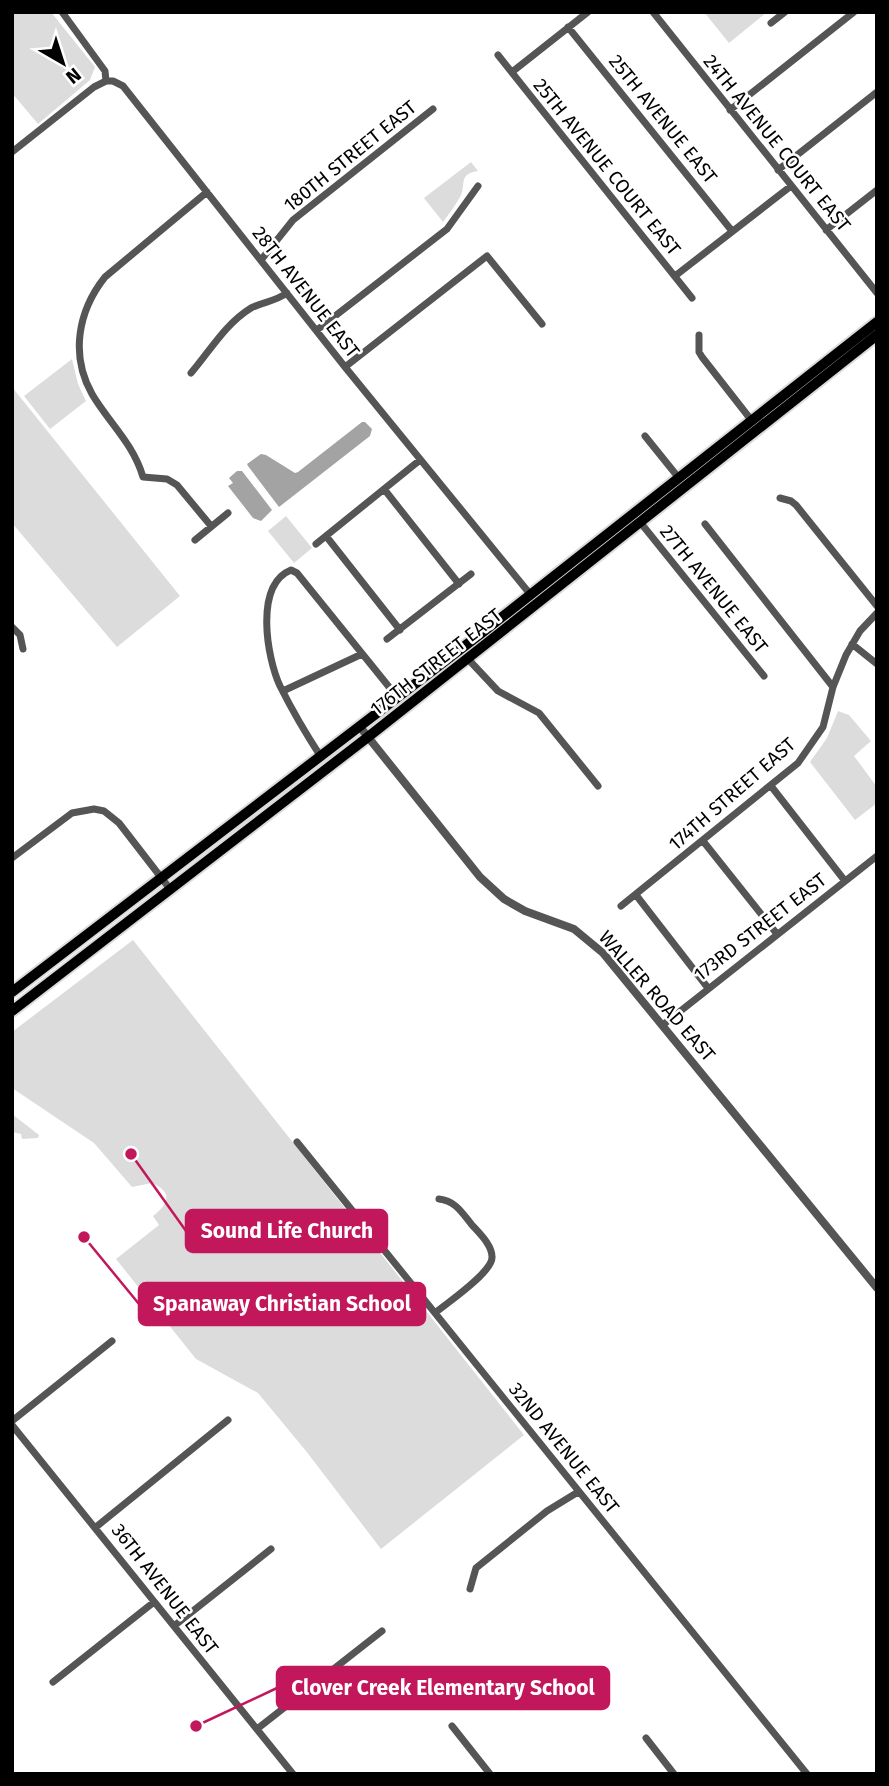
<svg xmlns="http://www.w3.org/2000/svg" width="889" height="1786" viewBox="0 0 889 1786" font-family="'Fira Sans',sans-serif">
	<rect width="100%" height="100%" fill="#fff"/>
	<path fill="#dcdcdc" d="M12,12H51L95,67L90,80L38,124L12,93Z
		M704,12H767L729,43Z
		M471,162L478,171C457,174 467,185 460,197C455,206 449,214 443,222L424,198Z
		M72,359L78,384L86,401L50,429L24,396Z
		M12,387L180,596L117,647L12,523Z
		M286,516L312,548L294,563L268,531Z
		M838,711L849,715L871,741L854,756L877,787V803L855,820L810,762L827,738Z
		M133,940L524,1435L381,1549L306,1451L258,1393L196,1359L116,1259L159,1225L153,1216C168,1204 174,1193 152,1183L132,1187L94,1143L12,1088V1032Z
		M12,1114L39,1135L38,1138L22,1139L21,1134L12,1132Z"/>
	<path fill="#a3a3a3" d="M362,422H365L372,429L370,436L279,507L248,466L247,464L261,454L266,455L295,473L298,472Z
		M237,471H242L272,510L261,521L253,518L228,486L233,483L229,478Z"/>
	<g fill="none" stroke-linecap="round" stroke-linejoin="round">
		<g stroke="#dbdbdb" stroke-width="14">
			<path id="primary" d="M12,992L483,632L877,322
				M12,1011L368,737L877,335"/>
		</g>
		<path stroke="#555" stroke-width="7" d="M62,12L105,71L106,81
			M653,12L877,293
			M771,23L785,12
			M568,27L732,231
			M498,55L692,298
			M512,72L588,12
			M106,81H113L123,86L345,367L530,594
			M730,110L854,12
			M12,152L94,87L106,81
			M778,170L877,92
			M207,192L105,277C78,311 70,355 92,394C109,423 133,443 143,477L167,479L177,485L211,526
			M826,230L877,190
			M261,260L293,220L433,109
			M675,276L791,186
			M317,330L447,229L478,186
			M699,335V352L702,357L752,421
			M345,367L487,256L542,324
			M191,373C210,351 225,324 251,308C263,302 276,301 287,293
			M645,436L678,477
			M384,489L459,584
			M780,498L791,501L796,505L877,606
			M640,522L764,676
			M705,524L833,687
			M326,536L400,630
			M195,540L228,513
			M316,544L420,460
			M12,627L20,635L23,649
			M387,639L471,574
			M852,644L877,664
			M468,659L498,691L539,713L598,786
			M283,691L362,654
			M321,757C306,734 292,710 280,686C267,658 254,585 291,570L297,573L398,698
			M771,786L845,881
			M703,841L777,934
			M12,858L72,813L94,809L104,811L119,823L170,889
			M636,895L708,988
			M621,906L798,763L823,727L833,687L846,655L860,631L877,613
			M664,1024L877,856
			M297,1142L807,1774
			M435,1313C447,1303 493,1272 492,1257C492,1245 480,1234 472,1225C462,1213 456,1201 439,1199
			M12,1421L112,1341
			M12,1425L293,1774
			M96,1527L228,1420
			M470,1589L476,1568L547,1511L578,1492
			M174,1626L271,1549
			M53,1682L154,1602
			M452,1726L490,1774
			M257,1729L382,1631
			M646,1738L674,1774"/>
		<path stroke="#555" stroke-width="8" d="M360,727L480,877L504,899L525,911L574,929L603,953L877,1288"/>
		<use href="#primary" stroke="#000" stroke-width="10"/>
	</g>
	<g text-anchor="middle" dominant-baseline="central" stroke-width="5" stroke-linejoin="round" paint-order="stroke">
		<g font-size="19" fill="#000" stroke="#fff">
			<text transform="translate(663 119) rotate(51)">25TH AVENUE EAST</text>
			<text transform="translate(777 143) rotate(51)">24TH AVENUE COURT EAST</text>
			<text transform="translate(350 156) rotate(-39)">180TH STREET EAST</text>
			<text transform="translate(607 167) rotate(51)">25TH AVENUE COURT EAST</text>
			<text transform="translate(306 292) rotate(52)">28TH AVENUE EAST</text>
			<text transform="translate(714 589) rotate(51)">27TH AVENUE EAST</text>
			<text transform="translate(436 662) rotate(-38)">176TH STREET EAST</text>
			<text transform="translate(732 794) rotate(-41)">174TH STREET EAST</text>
			<text transform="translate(760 927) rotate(-38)">173RD STREET EAST</text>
			<text transform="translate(657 996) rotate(49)">WALLER ROAD EAST</text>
			<text transform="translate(564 1448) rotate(51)">32ND AVENUE EAST</text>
			<text transform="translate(165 1589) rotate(52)">36TH AVENUE EAST</text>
		</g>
	</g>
	<path fill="none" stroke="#c2185b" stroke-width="2.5" d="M131 1154L186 1231M84 1237L139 1304M196 1726L277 1688"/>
	<g fill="#c2185b" stroke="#fff" stroke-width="2.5">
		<circle cx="131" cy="1154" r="7"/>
		<circle cx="84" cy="1237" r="7"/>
		<circle cx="196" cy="1726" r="7"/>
	</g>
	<g fill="#c2185b" stroke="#c2185b" stroke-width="2.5">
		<rect x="186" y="1210" width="201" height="42" rx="7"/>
		<rect x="139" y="1283" width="286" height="42" rx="7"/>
		<rect x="277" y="1667" width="332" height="42" rx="7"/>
	</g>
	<g font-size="21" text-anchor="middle" font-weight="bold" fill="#fff">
		<text x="287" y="1238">Sound Life Church</text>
		<text x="282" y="1311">Spanaway Christian School</text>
		<text x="443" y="1695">Clover Creek Elementary School</text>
	</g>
	<rect width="889" height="1786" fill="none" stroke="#000000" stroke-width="28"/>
	<g transform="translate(63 63) rotate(141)" stroke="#ffffff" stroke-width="5" paint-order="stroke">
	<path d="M0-5L12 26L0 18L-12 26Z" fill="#000000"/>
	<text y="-10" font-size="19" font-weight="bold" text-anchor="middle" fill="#000000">N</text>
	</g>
</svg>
